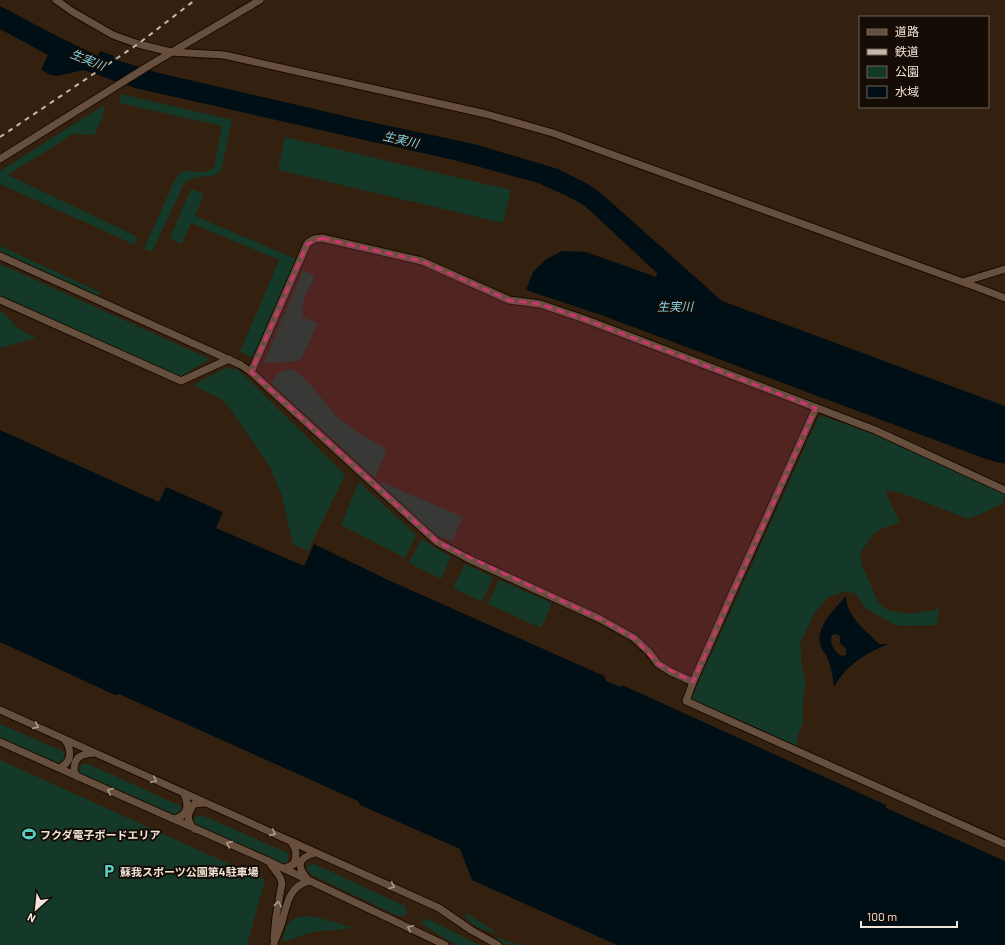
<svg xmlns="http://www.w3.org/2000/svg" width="1005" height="945" viewBox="0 0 1005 945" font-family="Barlow,'Noto Sans JP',sans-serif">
	<rect width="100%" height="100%" fill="#33200e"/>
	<path fill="#153928" d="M121,94L232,120L221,171L215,175L195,178L185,182L152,252L144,249L176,177C189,163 200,180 214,167L222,126L119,103Z
		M104,105L103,116L94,135L73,134L8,175L134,235L137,238L135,245L0,184V171Z
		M285,137L511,190L503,223L278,170Z
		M191,189L204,194L195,216L296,259L254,358L240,352L279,260L191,223L182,244L170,238Z
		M0,246L100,292L97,297L0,253Z
		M0,264L210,359L180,377L0,295Z
		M303,270L315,276C309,289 300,302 303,317L318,323L300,361L264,363Z
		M0,311L5,314L16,327L36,338L0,348Z
		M226,368L237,369L249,380L345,475L308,551L293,544L281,493L269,465L228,406L221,399L193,385Z
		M293,369L310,384L336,416L360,434L387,449L375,478L272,384C276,372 282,371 293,369Z
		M823,416L874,434L1005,494L1002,504L969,519L898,492L885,491L900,523C875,529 874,533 860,554L862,565L878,602L888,610L908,614L939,609L937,625L907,626L895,625L865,608L856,594L845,591L827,598L814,614L800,644L802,667L806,683L803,699V722L798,735L797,746L691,699L816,423L819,417Z
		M359,482L416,535L405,558L341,525Z
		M381,482L463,517L452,541L433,534L379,488Z
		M421,539L451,557L441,579L409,563Z
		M465,564L493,577L482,602L453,588Z
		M499,580L552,603L541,628L488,604Z
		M0,724L64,752C66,759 63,764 56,764L0,739Z
		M0,760L265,880L247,945H0Z
		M82,764H88L181,806L180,813L177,816L171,815L81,774L79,772V767Z
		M201,815L288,853V861L285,864H279L195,826L193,822L195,817Z
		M314,864L403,905L406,907L407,912L405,916H398L310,874L307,870L308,865Z
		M466,913L498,933C486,931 473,928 465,917Z
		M313,916L354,928L313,932L282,942C288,919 289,917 313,916Z
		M426,918L479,945H456L422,924Z
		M496,937L520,945C511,945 500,945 496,937Z"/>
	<path fill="#000f15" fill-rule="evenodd" d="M0,6L55,35L98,56L100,51L114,56L113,59L159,73L366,121L474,144L558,169L588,184L603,195L722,301L1005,406V464L986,459L601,315L526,290L533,272L545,260L562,251L586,252L656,277L657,273L585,206L567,196L538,183L458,161L135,88L84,70L57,76L51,75L41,70L48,55L0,29Z
		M0,430L159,502L166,487L223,512L216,528L304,566L314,544L386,579L604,676L606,681L620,687L622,685L886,805V808L1005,861V945H617L472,880L460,849L360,805L358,801L119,694L115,695L0,642Z
		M846,596C846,617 866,630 879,644H889C867,652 845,666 834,687C833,677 831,666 827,657C826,654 823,652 822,649C812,629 835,609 846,596ZM836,634L840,636V643L846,649V655L841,656C834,651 829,643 832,635Z"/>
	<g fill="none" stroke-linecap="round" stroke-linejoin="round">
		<g stroke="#1a0900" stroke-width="9">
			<path id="minor" d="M56,0L73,12L113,35L138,44L171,52L224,55L486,114L553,133L979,288L1005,298
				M0,159L150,65L260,0
				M0,256L241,365L251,372L437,542L469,559L600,619L634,638L649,652L658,664L671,672L693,682
				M963,282L1005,269
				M0,300L181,381L229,359
				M251,372L307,244C311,239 316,238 322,238L422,261L509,300L540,304L587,320L875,430L1005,490
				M816,408L731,596L693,682L686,701L1005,844
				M0,710L439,908L471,930L498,945
				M0,742L268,861L445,945
				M59,768C72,763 72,750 65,740
				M78,777L74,772C74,757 80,754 94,753
				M173,819C187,817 190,806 184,794
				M194,829C186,820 187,814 194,804L204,803
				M271,865L280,877L282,883L276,917L274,938
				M284,869L294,864C297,855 297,850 291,842
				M274,943C276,937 279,931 281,925C287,907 287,887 309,881C296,867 297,858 315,853"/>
		</g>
		<use href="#minor" stroke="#66503d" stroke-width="7"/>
		<path stroke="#c5b7a9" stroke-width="2" stroke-dasharray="5 5" stroke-linecap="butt" d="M0,137L138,44L195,0"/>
	</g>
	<defs><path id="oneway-chevron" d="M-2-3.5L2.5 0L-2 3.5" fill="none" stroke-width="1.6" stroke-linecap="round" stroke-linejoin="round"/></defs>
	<g stroke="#ac9a8a">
		<use href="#oneway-chevron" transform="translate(36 726) rotate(24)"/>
		<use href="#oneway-chevron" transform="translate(154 780) rotate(25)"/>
		<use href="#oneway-chevron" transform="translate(110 791) rotate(-156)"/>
		<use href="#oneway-chevron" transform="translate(273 833) rotate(24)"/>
		<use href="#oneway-chevron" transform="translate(229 844) rotate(-156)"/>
		<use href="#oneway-chevron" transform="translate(392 886) rotate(23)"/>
		<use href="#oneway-chevron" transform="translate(278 904) rotate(-79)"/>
		<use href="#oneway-chevron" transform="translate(410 928) rotate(-155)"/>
	</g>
	<path fill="#c9376e" fill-opacity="0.2" stroke="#c9376e" stroke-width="3" stroke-dasharray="8 5" stroke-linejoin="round" d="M322,238L422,261L509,300L540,304L587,320L816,408L693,682L658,664L634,638L600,619L437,542L251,372L307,244Z"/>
	<defs>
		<g id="stadium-bare" transform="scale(1.08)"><path d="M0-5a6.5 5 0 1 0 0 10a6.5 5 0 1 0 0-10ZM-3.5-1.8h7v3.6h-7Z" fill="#56cec4" stroke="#150c05" stroke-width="2.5" paint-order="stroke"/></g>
		<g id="parking-bare" transform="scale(1.08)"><path d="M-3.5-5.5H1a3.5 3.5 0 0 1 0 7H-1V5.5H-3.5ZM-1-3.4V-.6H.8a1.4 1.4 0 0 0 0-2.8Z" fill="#56cec4" stroke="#150c05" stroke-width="2.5" paint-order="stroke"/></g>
	</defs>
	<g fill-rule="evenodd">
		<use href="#stadium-bare" x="29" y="834"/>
		<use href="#parking-bare" x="109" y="871"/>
	</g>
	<g text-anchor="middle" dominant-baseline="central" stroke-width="4" stroke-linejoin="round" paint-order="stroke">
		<g font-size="11" font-weight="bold" fill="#f1e4d8" stroke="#150c05" text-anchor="start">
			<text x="40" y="834">フクダ電子ボードエリア</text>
			<text x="120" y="871">蘇我スポーツ公園第4駐車場</text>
		</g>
		<g font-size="12" font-style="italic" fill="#82d5ec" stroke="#150c05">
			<text transform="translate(88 59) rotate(22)">生実川</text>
			<text transform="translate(401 139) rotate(13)">生実川</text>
			<text x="675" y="306">生実川</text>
		</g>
	</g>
	<rect x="859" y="16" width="130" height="92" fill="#150c05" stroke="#6d6259"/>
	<rect x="867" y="29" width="20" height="6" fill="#66503d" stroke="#6d6259"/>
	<text x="895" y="36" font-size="12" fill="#f1e4d8">道路</text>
	<rect x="867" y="49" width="20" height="6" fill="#c5b7a9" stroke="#6d6259"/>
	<text x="895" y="56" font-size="12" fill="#f1e4d8">鉄道</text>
	<rect x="867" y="66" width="20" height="12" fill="#153928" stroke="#6d6259"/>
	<text x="895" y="76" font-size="12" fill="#f1e4d8">公園</text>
	<rect x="867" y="86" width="20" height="12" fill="#000f15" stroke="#6d6259"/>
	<text x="895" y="96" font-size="12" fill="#f1e4d8">水域</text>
	<g transform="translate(36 909) rotate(207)" stroke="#150c05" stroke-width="3" paint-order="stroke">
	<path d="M0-3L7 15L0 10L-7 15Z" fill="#f1e4d8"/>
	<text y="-6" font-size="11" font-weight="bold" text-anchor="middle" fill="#f1e4d8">N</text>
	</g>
	<path d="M861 921v6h96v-6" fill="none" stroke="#f1e4d8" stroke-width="2"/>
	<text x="867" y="921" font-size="12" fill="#f1e4d8" stroke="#150c05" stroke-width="3" paint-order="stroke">100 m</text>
</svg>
